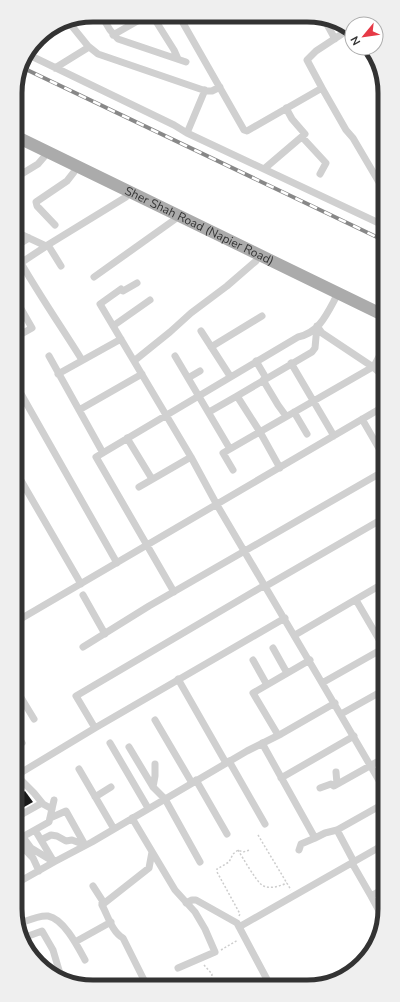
<svg xmlns="http://www.w3.org/2000/svg" width="400" height="1002" viewBox="0 0 400 1002" font-family="'Nunito Sans',sans-serif">
	<rect width="100%" height="100%" fill="#fff"/>
	<path fill="#1a1a1a" d="M25,791L33,802L17,811V796Z"/>
	<g fill="none" stroke-linecap="round" stroke-linejoin="round">
		<path stroke="#cdcdcd" stroke-width="1.5" stroke-dasharray="2 2" stroke-linecap="butt" d="M258,835L291,890
			M238,850C243,858 256,881 262,885C269,890 280,886 287,883
			M239,916L240,914L217,872V869L229,862L233,854L238,850L243,852L250,850
			M221,950L238,940
			M204,965L212,974L211,985"/>
		<path stroke="#d0d0d0" stroke-width="7" d="M101,15L110,30L118,39L186,62
			M152,15L174,50L178,59
			M179,16L244,130L247,131L322,88L307,60L316,51L348,30
			M323,17L335,39
			M67,20L88,46L98,54L206,91H212L220,87
			M113,35L148,15
			M27,54L174,125L187,133L383,225
			M55,68L89,47
			M322,88L346,130L353,138L383,189
			M187,133L205,90
			M302,137L326,163L320,174
			M264,169L305,134L292,119L286,108
			M15,178L38,164L44,157
			M55,225L37,206L36,202L67,181L74,172
			M16,232L46,246L126,197
			M16,246L29,238
			M21,263C40,296 62,328 82,360
			M16,266L48,245L61,266
			M94,277L174,220
			M137,283L123,291L121,289L100,304L191,457L139,487
			M16,300L32,328L16,337
			M113,326L150,300
			M317,326L322,333L373,367L383,376
			M201,331L230,376
			M211,347L262,316
			M49,356L103,453
			M175,356L230,449L223,453L233,470
			M134,361L170,332L191,313L227,286L256,261
			M256,361L266,378
			M291,363L334,436
			M58,374L121,339
			M188,378L200,371
			M263,380L278,405L286,416
			M16,385L117,563
			M237,396L312,352L315,348L317,326
			M79,410L142,374
			M209,412L237,396L260,432L280,468
			M294,412L307,434
			M362,419L384,457
			M127,438L152,479
			M230,449L371,368L374,366L380,355
			M191,457L217,505L322,683
			M19,477L81,584
			M265,585L76,696L95,728L285,618
			M266,586L384,518
			M174,592L96,457L298,337C318,333 326,316 335,299
			M83,595L105,634
			M356,600L384,648
			M17,621L383,407
			M295,635L384,583
			M83,647L149,606L384,471
			M273,648L287,673
			M384,648L322,683L384,789
			M253,660L267,685
			M178,679L226,763
			M17,691L34,719
			M341,714L384,690
			M155,720L192,783
			M17,734L22,743
			M278,735L253,693L310,660
			M110,743L148,808
			M262,743L315,838L301,844L299,850
			M129,747L153,787L165,799L200,862
			M229,761L265,824
			M79,769L114,829
			M336,772L337,784
			M17,775L95,728
			M17,776L34,793L43,804L52,809
			M281,778L354,736
			M196,780L227,834
			M153,787L155,776V764
			M320,788L331,784L334,786L384,758
			M95,797L111,787
			M17,817L42,803
			M50,818L66,811L85,845
			M132,818L175,890L195,912L205,929L215,952L178,968
			M337,830L354,862
			M23,837L31,848L54,862L92,842L247,751L281,734L335,703
			M315,838L325,833L337,830L385,803
			M17,840L49,822L54,800
			M41,840L51,835L57,836L66,841L72,840L85,845
			M17,841L33,858L39,871
			M352,863L371,896L385,888
			M17,883L54,862L35,830
			M93,886L102,900V905C108,916 112,932 123,938L145,982
			M371,896L383,918
			M186,903L192,900H196L237,923L270,985
			M102,905L149,868L152,852
			M18,924C27,921 38,915 48,916C64,919 78,947 85,960
			M239,927L385,844
			M23,938L42,931L53,950L61,977
			M75,942L111,922
			M137,985L145,981L147,984"/>
		<path stroke="#ababab" stroke-width="12" id="s1" d="M15,136L383,315"/>
		<g stroke="#888" stroke-width="4">
			<path id="rail" d="M21,67L383,240"/>
		</g>
		<use href="#rail" stroke="#fff" stroke-width="2.5" stroke-dasharray="8" stroke-linecap="butt"/>
	</g>
	<g text-anchor="middle" dominant-baseline="central" stroke-width="4" stroke-linejoin="round" paint-order="stroke">
		<g font-size="12" fill="#333" stroke="#fff">
			<text stroke="none"><textPath href="#s1" startOffset="205">Sher Shah Road (Napier Road)</textPath></text>
		</g>
	</g>
	<path d="M0 0H400V1002H0ZM93 22H307A71 71 0 0 1 378 93V909A71 71 0 0 1 307 980H93A71 71 0 0 1 22 909V93A71 71 0 0 1 93 22Z" fill="#efefef" fill-rule="evenodd"/>
	<path fill="none" stroke="#333" stroke-width="5" d="M93 22H307A71 71 0 0 1 378 93V909A71 71 0 0 1 307 980H93A71 71 0 0 1 22 909V93A71 71 0 0 1 93 22Z"/>
	<g transform="translate(364 36) rotate(241)"><circle r="19" fill="#ffffff" stroke="#adadad"/>
	<path d="M0-3L7 15L0 10L-7 15Z" fill="#e63946"/>
	<text y="-6" font-size="11" font-weight="bold" text-anchor="middle" fill="#333333">N</text>
	</g>
</svg>
